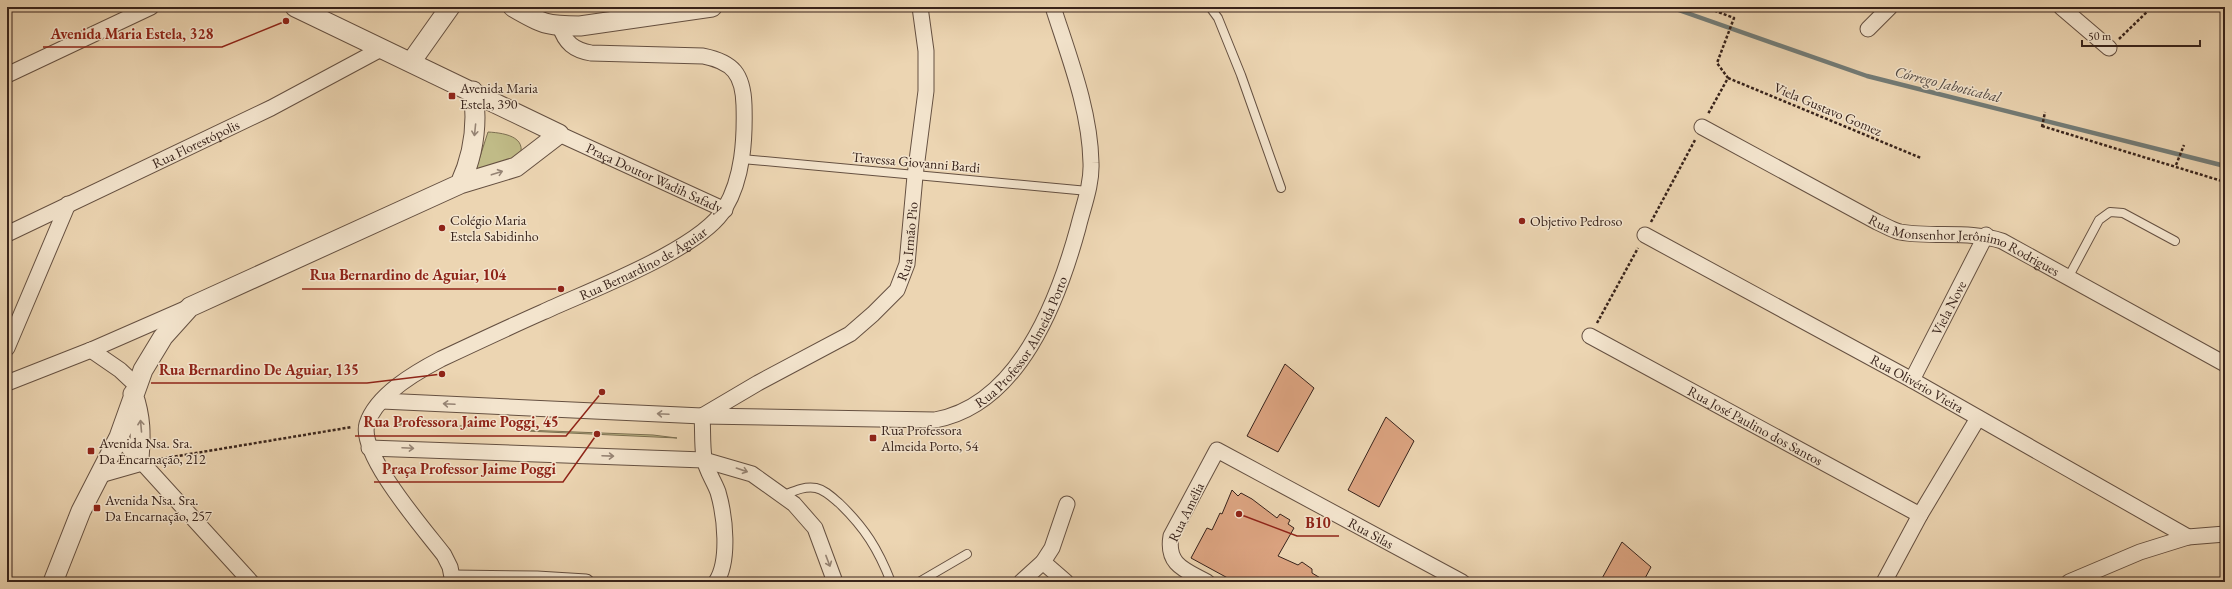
<svg xmlns="http://www.w3.org/2000/svg" width="2232" height="589" viewBox="0 0 2232 589" font-family="'EB Garamond',serif">
	<rect width="100%" height="100%" fill="#ecd5b2"/>
	<filter id="stains"><feTurbulence type="fractalNoise" baseFrequency=".005" numOctaves="4"/><feColorMatrix values="0 0 0 0 .2 0 0 0 0 .09 0 0 0 0 .02 0 0 0 .5 -.17"/></filter>
	<radialGradient id="worn" r=".72"><stop offset=".6" stop-color="#630" stop-opacity="0"/><stop offset="1" stop-color="#630" stop-opacity=".3"/></radialGradient>
	<path fill="#c0bb87" stroke="#7c6f51" d="M488,132C507,133 531,138 517,162L476,169Z
		M398,423L484,427L487,428L397,425Z
		M524,430L653,435L677,438L526,431Z"/>
	<g fill="none" stroke-linecap="round" stroke-linejoin="round">
		<path stroke="#737c77" stroke-width="4.5" d="M1670,7L1867,76L2225,166"/>
	</g>
	<path fill="#dba380" stroke="#38231b" d="M1285,364L1314,388L1278,452L1247,436Z
		M1386,417L1414,441L1379,507L1348,490Z
		M1232,490L1238,496L1241,493L1252,499L1277,518L1280,514L1290,520L1288,524L1294,528L1278,556L1298,565L1302,562L1312,569V573L1327,582H1235L1191,558L1207,528L1212,530L1220,513L1222,514Z
		M1622,542L1651,567L1643,582H1600Z"/>
	<g fill="none" stroke-linecap="round" stroke-linejoin="round">
		<g stroke="#655041" stroke-width="10">
			<path id="service" d="M1210,7L1218,18L1241,75L1281,188
				M742,159L1088,191
				M2068,278L2099,220L2110,212L2123,213L2175,241
				M784,495C794,491 804,486 816,488C825,490 832,497 839,503C865,528 878,549 891,582
				M919,582L967,554"/>
		</g>
		<g stroke="#655041" stroke-width="17">
			<g id="minor">
				<path d="M2061,7L2109,48"/>
				<path d="M1868,29L1890,7"/>
				<path d="M7,75L151,7"/>
				<path id="s1" d="M1702,127L1877,222C1884,225 1892,230 1900,232C1934,238 1969,230 2002,241L2225,364"/>
				<path id="s2" d="M559,134L725,210"/>
				<path id="s3" d="M7,234L271,108L381,49"/>
				<path id="s4" d="M1645,235L1912,380L2188,537"/>
				<path id="s5" d="M1590,336L1920,515"/>
				<path d="M7,348L68,204"/>
				<path d="M91,350L120,370L136,385"/>
				<path id="s6" d="M1912,380L1986,235"/>
				<path d="M7,383L91,350L187,308"/>
				<path id="s7" d="M382,401L702,416L935,420C1019,405 1058,301 1078,228C1083,207 1092,185 1091,163C1090,110 1069,57 1053,7"/>
				<path id="s8" d="M702,416L758,383L850,334L873,314L897,290L907,264L915,176L926,91V51L920,7"/>
				<path d="M702,416C703,430 702,444 704,458C706,470 714,481 718,492C725,516 730,561 716,582"/>
				<path d="M119,437L251,582"/>
				<path d="M369,448L704,460L752,474L794,504L815,528L835,582"/>
				<path d="M100,475L142,463"/>
				<path d="M1043,562L1066,582"/>
				<path d="M453,578L537,579L586,582"/>
				<path id="s9" d="M453,582L450,567L444,555C425,530 358,454 367,424C376,395 416,372 441,359C475,343 509,327 543,312C588,291 702,249 725,208C743,178 745,139 744,105C743,74 733,62 703,56L591,53C574,50 565,43 560,26"/>
				<path d="M1021,582L1043,562L1052,548L1067,504"/>
				<path id="s10" d="M1207,582C1185,570 1166,565 1171,536L1217,450L1462,582"/>
				<path d="M1884,582L1920,515L1978,418"/>
				<path d="M2069,582L2140,552L2188,537L2225,534"/>
			</g>
		</g>
		<g stroke="#655041" stroke-width="21">
			<path id="tertiary" d="M513,7C542,24 546,26 580,26L712,7
				M411,62L450,7
				M460,184C474,154 478,124 473,91
				M133,394C141,417 141,435 139,459
				M53,582L81,511L119,437L143,370L163,337L190,307L460,184L516,167L559,134L295,7"/>
		</g>
		<path stroke="#38231b" stroke-width="2.5" stroke-dasharray="3 2" stroke-linecap="butt" d="M1705,7L1734,18L1717,63L1728,78L1708,114
			M2119,39L2152,7
			M1728,78L1921,158
			M2042,126L2225,182
			M2042,127L2045,112
			M2176,165L2184,145
			M1651,222L1695,140
			M1597,323L1638,248
			M160,459L352,427"/>
		<use href="#service" stroke="#f3e4cd" stroke-width="8"/>
		<use href="#minor" stroke="#f3e4cd" stroke-width="15"/>
		<use href="#tertiary" stroke="#f3e4cd" stroke-width="19"/>
	</g>
	<defs><path id="oneway-shaft" d="M-6 0H5M1.5-3L5.5 0L1.5 3" fill="none" stroke-width="1.6" stroke-linecap="round" stroke-linejoin="round"/></defs>
	<g stroke="#968474">
		<use href="#oneway-shaft" transform="translate(475 130) rotate(96)"/>
		<use href="#oneway-shaft" transform="translate(497 173) rotate(-18)"/>
		<use href="#oneway-shaft" transform="translate(449 404) rotate(-177)"/>
		<use href="#oneway-shaft" transform="translate(663 414) rotate(-177)"/>
		<use href="#oneway-shaft" transform="translate(141 426) rotate(-95)"/>
		<use href="#oneway-shaft" transform="translate(408 448) rotate(3)"/>
		<use href="#oneway-shaft" transform="translate(608 456) rotate(2)"/>
		<use href="#oneway-shaft" transform="translate(742 470) rotate(19)"/>
		<use href="#oneway-shaft" transform="translate(828 561) rotate(69)"/>
	</g>
	<g fill="#8f2418" stroke="#f3e4cd" stroke-width="1.5">
		<rect x="448" y="92" width="8" height="8" rx="2"/>
		<circle cx="1522" cy="221" r="4"/>
		<circle cx="442" cy="228" r="4"/>
		<rect x="869" y="434" width="8" height="8" rx="2"/>
		<rect x="87" y="447" width="8" height="8" rx="2"/>
		<rect x="93" y="504" width="8" height="8" rx="2"/>
	</g>
	<g text-anchor="middle" dominant-baseline="central" stroke-width="3" stroke-linejoin="round" paint-order="stroke">
		<g font-size="14" fill="#38231b" stroke="#f3e4cd" text-anchor="start">
			<text x="460" y="88">Avenida Maria<tspan x="460" dy="16">Estela, 390</tspan></text>
			<text x="450" y="220">Colégio Maria<tspan x="450" dy="16">Estela Sabidinho</tspan></text>
			<text x="1530" y="221">Objetivo Pedroso</text>
			<text x="881" y="430">Rua Professora<tspan x="881" dy="16">Almeida Porto, 54</tspan></text>
			<text x="99" y="443">Avenida Nsa. Sra.<tspan x="99" dy="16">Da Encarnação, 212</tspan></text>
			<text x="105" y="500">Avenida Nsa. Sra.<tspan x="105" dy="16">Da Encarnação, 257</tspan></text>
		</g>
		<g font-size="14" fill="#38231b" stroke="#f3e4cd">
			<text transform="translate(1828 109) rotate(23)">Viela Gustavo Gomez</text>
			<text stroke="none"><textPath href="#s3" startOffset="209">Rua Florestópolis</textPath></text>
			<text transform="translate(916 162) rotate(5)">Travessa Giovanni Bardi</text>
			<text stroke="none"><textPath href="#s2" startOffset="105">Praça Doutor Wadih Safady</textPath></text>
			<text stroke="none"><textPath href="#s8" startOffset="284">Rua Irmão Pio</textPath></text>
			<text stroke="none"><textPath href="#s1" startOffset="291">Rua Monsenhor Jerônimo Rodrigues</textPath></text>
			<text stroke="none"><textPath href="#s9" startOffset="508">Rua Bernardino de Águiar</textPath></text>
			<text stroke="none"><textPath href="#s6" startOffset="81">Viela Nove</textPath></text>
			<text stroke="none"><textPath href="#s7" startOffset="676">Rua Professor Almeida Porto</textPath></text>
			<text stroke="none"><textPath href="#s4" startOffset="310">Rua Olivério Vieira</textPath></text>
			<text stroke="none"><textPath href="#s5" startOffset="188">Rua José Paulino dos Santos</textPath></text>
			<text transform="translate(1186 512) rotate(-64)">Rua Amélia</text>
			<text stroke="none"><textPath href="#s10" startOffset="337">Rua Silas</textPath></text>
		</g>
		<g font-size="15" font-style="italic" fill="#514842" stroke="#f3e4cd">
			<text transform="translate(1948 84) rotate(14)">Córrego Jaboticabal</text>
		</g>
	</g>
	<path fill="none" stroke="#8f2418" stroke-width="1.5" d="M286 21L222 47H43M561 289L515 289H302M442 374L367 383H151M602 392L566 436H355M597 434L563 482H374M1239 514L1297 536H1339"/>
	<g fill="#8f2418" stroke="#f3e4cd" stroke-width="1.5">
		<circle cx="286" cy="21" r="4"/>
		<circle cx="561" cy="289" r="4"/>
		<circle cx="442" cy="374" r="4"/>
		<circle cx="602" cy="392" r="4"/>
		<circle cx="597" cy="434" r="4"/>
		<circle cx="1239" cy="514" r="4"/>
	</g>
	<g font-size="15" text-anchor="middle" font-weight="bold" fill="#8f2418" stroke="#f3e4cd" stroke-width="3" stroke-linejoin="round" paint-order="stroke">
		<text x="132" y="39">Avenida Maria Estela, 328</text>
		<text x="408" y="280">Rua Bernardino de Aguiar, 104</text>
		<text x="259" y="375">Rua Bernardino De Aguiar, 135</text>
		<text x="461" y="427">Rua Professora Jaime Poggi, 45</text>
		<text x="469" y="474">Praça Professor Jaime Poggi</text>
		<text x="1318" y="528">B10</text>
	</g>
	<rect width="2232" height="589" fill="none" stroke="#ecd5b2" stroke-width="24"/>
	<rect x="8" y="8" width="2216" height="573" fill="none" stroke="#38231b" stroke-width="2"/>
	<rect x="12" y="12" width="2208" height="565" fill="none" stroke="#38231b"/>
	<path d="M2082 40v6h118v-6" fill="none" stroke="#38231b" stroke-width="2"/>
	<text x="2088" y="40" font-size="12" fill="#38231b" stroke="#f3e4cd" stroke-width="3" paint-order="stroke">50 m</text>
	<rect width="100%" height="100%" filter="url(#stains)"/>
	<rect width="100%" height="100%" fill="url(#worn)"/>
</svg>
